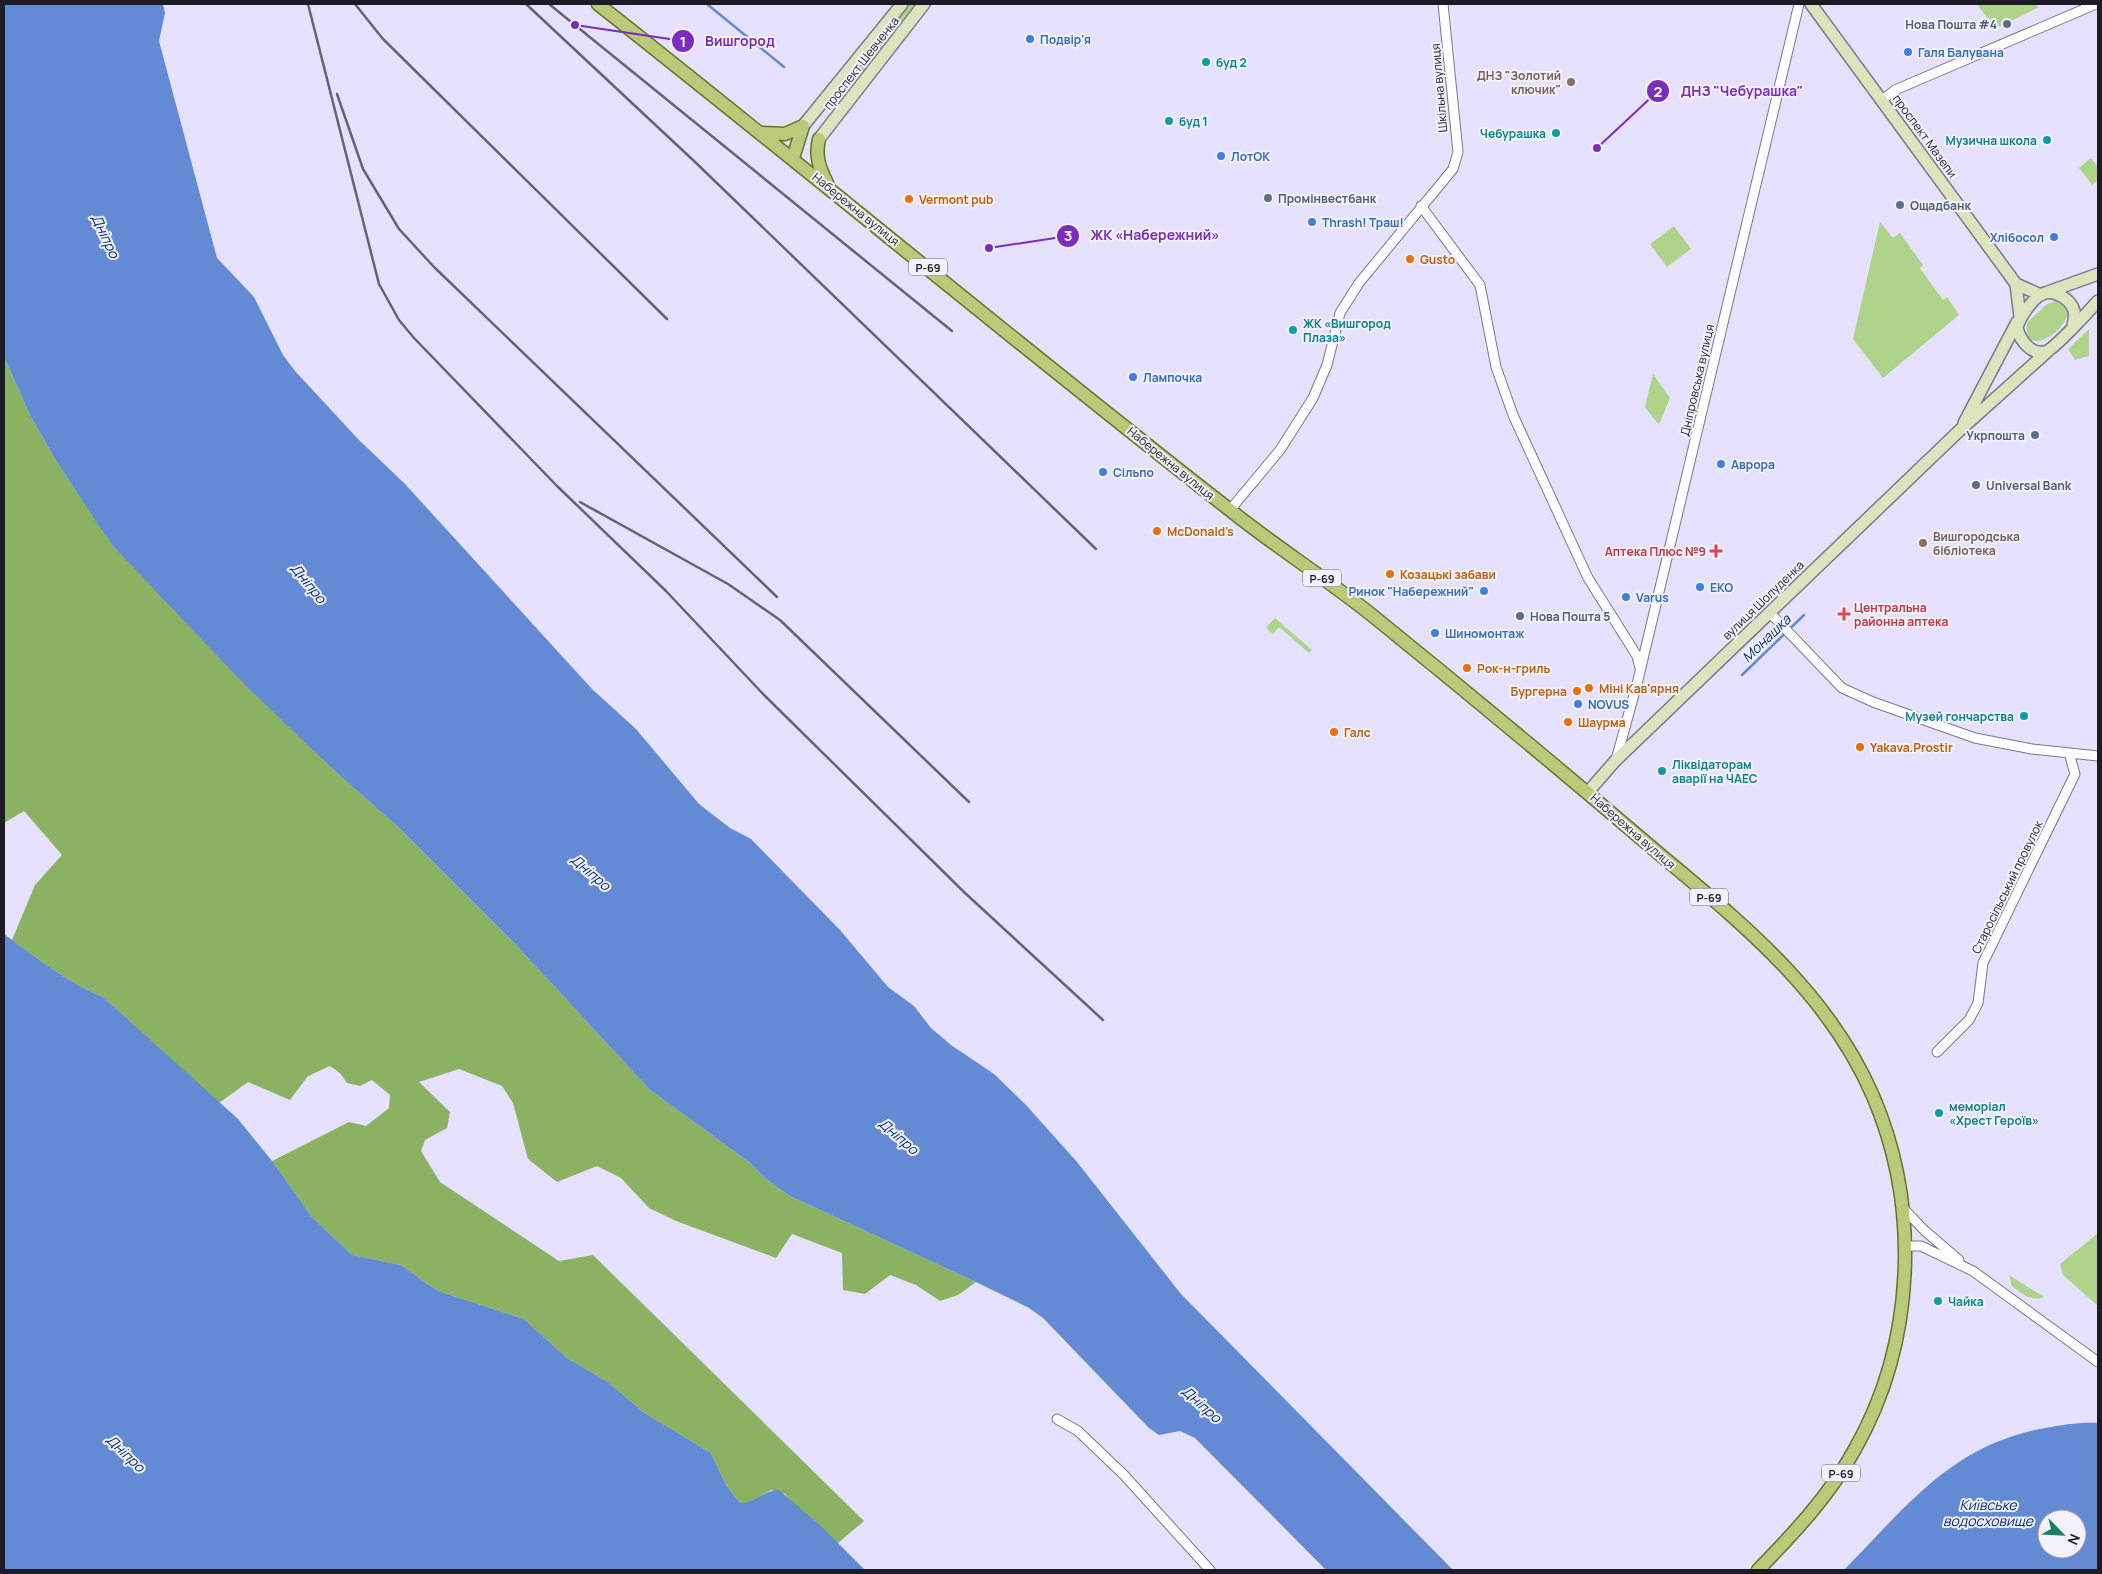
<svg xmlns="http://www.w3.org/2000/svg" width="2102" height="1574" viewBox="0 0 2102 1574" font-family="Manrope,sans-serif">
	<rect width="100%" height="100%" fill="#e5e1fe"/>
	<path fill="#aed48b" d="M908,4H915L855,83H852L850,79Z
		M1977,4H2034L2039,7L1995,29Z
		M2091,158L2098,167V180L2092,185L2079,168Z
		M1880,222L1893,238L1900,233L1923,265L1920,268L1943,300L1947,297L1959,315L1883,378L1853,339Z
		M1674,226L1691,249L1667,267L1650,244Z
		M2055,301C2095,314 2020,369 2027,323L2047,304Z
		M2089,329V356L2075,360L2068,349Z
		M1653,374L1670,398L1659,425L1645,407Z
		M1275,618L1312,650L1309,653L1279,627L1273,634L1266,628Z
		M2098,1233V1306L2063,1275L2060,1264Z
		M2009,1275L2044,1297C2031,1302 2022,1294 2012,1286Z"/>
	<path fill="#8ab262" d="M4,357L31,417L55,459L113,546L337,773L397,826L516,945L650,1090L749,1162L766,1179L790,1196L976,1282L958,1295L940,1301L916,1285L890,1275L865,1294L843,1290L842,1253L792,1234L776,1258L676,1221L649,1208L621,1178L597,1166L557,1182L528,1159L513,1103L502,1086L459,1069L419,1082L450,1112L447,1128L425,1140L421,1151L440,1182L559,1261L593,1255L864,1521L838,1543L793,1505L785,1494L771,1490L749,1503H740L726,1485L711,1453L643,1412L608,1382L567,1358L524,1319L438,1291L401,1265L352,1255L312,1217L272,1161L349,1122L366,1126L389,1108L390,1095L372,1080L360,1086L347,1083L340,1073L330,1066L308,1076L290,1100L248,1082L219,1103L103,997C69,983 41,961 12,940L35,885L62,855L24,811L4,823Z"/>
	<path fill="#638bd3" fill-rule="evenodd" d="M4,4H163L165,13L159,41L217,258L254,297L283,355L295,371L358,439L405,484L592,689L636,729L699,804L730,828L751,839L840,930L888,987L914,1006L931,1028L951,1045L994,1074L1026,1105L1077,1162L1181,1294L1453,1570H1326L1195,1438L1180,1431L1159,1435L1149,1428L1043,1318L1029,1308L976,1282L790,1196L766,1179L749,1162L650,1090L516,945L397,826L337,773L245,685L113,546L97,523L55,459L31,417L4,357Z
		M4,934C36,957 66,982 103,997L238,1119L272,1161L312,1217L352,1255L401,1265L438,1291L524,1319L567,1358L608,1382L643,1412L711,1453L726,1485L740,1503C755,1503 764,1490 779,1490L822,1527L865,1570H4Z
		M2098,1423V1570H1844C1906,1507 1952,1444 2045,1428C2062,1425 2081,1422 2098,1423ZM2047,1519H2077V1549H2047Z"/>
	<g fill="none" stroke-linecap="round" stroke-linejoin="round">
		<path stroke="#638bd3" stroke-width="2.5" d="M707,4L784,67
			M1742,675L1804,615"/>
		<g stroke="#7a7791" stroke-width="11">
			<path id="street" d="M1882,100L1895,90L2096,4
				M1421,206L1480,285L1496,367L1513,415L1588,578L1637,656L1640,668
				M1230,510L1280,450L1313,398L1327,365L1340,313L1359,283L1453,169L1458,152L1443,4
				M1770,613L1842,688L1873,702L1975,738L2032,749L2098,756
				M1616,760L1638,680L1799,4
				M1937,1052L1969,1020L1978,1003L1983,963L2075,774L2069,753
				M1902,1207L1925,1231L1959,1260
				M1905,1246H1921L1973,1271L2098,1362
				M1057,1419L1078,1431L1124,1475L1210,1570"/>
		</g>
		<g stroke="#7a7791" stroke-width="14">
			<path id="secondary" d="M1811,4L2016,284L2020,317
				M803,126L902,4
				M819,139L924,4
				M2016,284L2041,295
				M2048,292L2098,274
				M2073,326C2074,321 2075,316 2074,311C2071,299 2054,289 2042,294C2033,298 2019,318 2017,328C2020,340 2032,357 2047,351C2055,348 2090,310 2098,301
				M1964,423L2017,322
				M1588,792L1616,760L1959,431L2048,351"/>
		</g>
		<g stroke="#647624" stroke-width="15">
			<path id="primary" d="M598,4C810,171 1017,344 1230,510C1276,547 1327,579 1373,616C1462,688 1550,761 1637,835C1728,913 1824,983 1873,1096C1921,1208 1915,1343 1855,1449C1830,1495 1794,1533 1758,1570
				M762,133L785,134L803,126
				M819,139C815,156 819,167 827,183
				M793,158L803,126"/>
		</g>
		<use href="#street" stroke="#fff" stroke-width="9"/>
		<use href="#secondary" stroke="#dce4bd" stroke-width="11"/>
		<use href="#primary" stroke="#b9ca7b" stroke-width="12"/>
		<path stroke="#666474" stroke-width="2.5" d="M308,4L379,284L399,320L414,338L557,486L666,591L764,695L965,893L1103,1020
			M355,4L383,39L667,319
			M526,4L694,161L1096,549
			M549,4L952,331
			M337,94L363,169L399,229L434,267L777,597
			M580,502L728,584L780,620L969,802"/>
	</g>
	<g fill="#5c6f8a" stroke="#f2f1fd" stroke-width="2">
		<circle cx="2007" cy="24" r="5"/>
		<circle cx="1268" cy="198" r="5"/>
		<circle cx="1900" cy="205" r="5"/>
		<circle cx="2035" cy="435" r="5"/>
		<circle cx="1976" cy="485" r="5"/>
		<circle cx="1520" cy="616" r="5"/>
	</g>
	<g fill="#3f7fe0" stroke="#f2f1fd" stroke-width="2">
		<circle cx="1030" cy="39" r="5"/>
		<circle cx="1908" cy="52" r="5"/>
		<circle cx="1221" cy="156" r="5"/>
		<circle cx="1312" cy="222" r="5"/>
		<circle cx="2054" cy="237" r="5"/>
		<circle cx="1133" cy="377" r="5"/>
		<circle cx="1721" cy="464" r="5"/>
		<circle cx="1103" cy="472" r="5"/>
		<circle cx="1700" cy="587" r="5"/>
		<circle cx="1484" cy="591" r="5"/>
		<circle cx="1626" cy="597" r="5"/>
		<circle cx="1435" cy="633" r="5"/>
		<circle cx="1578" cy="704" r="5"/>
	</g>
	<g fill="#0f9aa8" stroke="#f2f1fd" stroke-width="2">
		<circle cx="1206" cy="62" r="5"/>
		<circle cx="1169" cy="121" r="5"/>
		<circle cx="1556" cy="133" r="5"/>
		<circle cx="2047" cy="140" r="5"/>
		<circle cx="1293" cy="330" r="5"/>
		<circle cx="2024" cy="716" r="5"/>
		<circle cx="1662" cy="771" r="5"/>
		<circle cx="1939" cy="1113" r="5"/>
		<circle cx="1938" cy="1301" r="5"/>
	</g>
	<g fill="#8d6e63" stroke="#f2f1fd" stroke-width="2">
		<circle cx="1571" cy="82" r="5"/>
		<circle cx="1923" cy="543" r="5"/>
	</g>
	<g fill="#e8710a" stroke="#f2f1fd" stroke-width="2">
		<circle cx="909" cy="199" r="5"/>
		<circle cx="1410" cy="259" r="5"/>
		<circle cx="1157" cy="531" r="5"/>
		<circle cx="1390" cy="574" r="5"/>
		<circle cx="1467" cy="668" r="5"/>
		<circle cx="1589" cy="688" r="5"/>
		<circle cx="1577" cy="691" r="5"/>
		<circle cx="1568" cy="722" r="5"/>
		<circle cx="1334" cy="732" r="5"/>
		<circle cx="1860" cy="747" r="5"/>
	</g>
	<g fill="#e0444e" stroke="#f2f1fd" stroke-width="2">
		<path d="M1713.5 543.5h5v5h5v5h-5v5h-5v-5h-5v-5h5z"/>
		<path d="M1841.5 606.5h5v5h5v5h-5v5h-5v-5h-5v-5h5z"/>
	</g>
	<g text-anchor="middle" dominant-baseline="central" stroke-width="4" stroke-linejoin="round" paint-order="stroke">
		<g fill="#f2f1fd" stroke="#5d5c66" stroke-width="1">
			<rect x="909" y="258.5" width="38" height="17" rx="4"/>
			<rect x="1303" y="569.5" width="38" height="17" rx="4"/>
			<rect x="1690" y="888.5" width="38" height="17" rx="4"/>
			<rect x="1822" y="1464.5" width="38" height="17" rx="4"/>
		</g>
		<g font-size="11" font-weight="bold" fill="#1d1c26">
			<text x="928" y="267">Р-69</text>
			<text x="1322" y="578">Р-69</text>
			<text x="1709" y="897">Р-69</text>
			<text x="1841" y="1473">Р-69</text>
		</g>
		<g font-size="12" font-weight="bold" fill="#4e5e75" stroke="#f2f1fd" text-anchor="start">
			<text x="1997" y="24" text-anchor="end">Нова Пошта #4</text>
			<text x="1278" y="198">Промінвестбанк</text>
			<text x="1910" y="205">Ощадбанк</text>
			<text x="2025" y="435" text-anchor="end">Укрпошта</text>
			<text x="1986" y="485">Universal Bank</text>
			<text x="1530" y="616">Нова Пошта 5</text>
		</g>
		<g font-size="12" font-weight="bold" fill="#366cbe" stroke="#f2f1fd" text-anchor="start">
			<text x="1040" y="39">Подвір'я</text>
			<text x="1918" y="52">Галя Балувана</text>
			<text x="1231" y="156">ЛотОК</text>
			<text x="1322" y="222">Thrash! Траш!</text>
			<text x="2044" y="237" text-anchor="end">Хлібосол</text>
			<text x="1143" y="377">Лампочка</text>
			<text x="1731" y="464">Аврора</text>
			<text x="1113" y="472">Сільпо</text>
			<text x="1710" y="587">EKO</text>
			<text x="1474" y="591" text-anchor="end">Ринок "Набережний"</text>
			<text x="1636" y="597">Varus</text>
			<text x="1445" y="633">Шиномонтаж</text>
			<text x="1588" y="704">NOVUS</text>
		</g>
		<g font-size="12" font-weight="bold" fill="#0d838f" stroke="#f2f1fd" text-anchor="start">
			<text x="1216" y="62">буд 2</text>
			<text x="1179" y="121">буд 1</text>
			<text x="1546" y="133" text-anchor="end">Чебурашка</text>
			<text x="2037" y="140" text-anchor="end">Музична школа</text>
			<text x="1303" y="323">ЖК «Вишгород<tspan x="1303" dy="14">Плаза»</tspan></text>
			<text x="2014" y="716" text-anchor="end">Музей гончарства</text>
			<text x="1672" y="764">Ліквідаторам<tspan x="1672" dy="14">аварії на ЧАЕС</tspan></text>
			<text x="1949" y="1106">меморіал<tspan x="1949" dy="14">«Хрест Героїв»</tspan></text>
			<text x="1948" y="1301">Чайка</text>
		</g>
		<g font-size="12" fill="#1d1c26" stroke="#f2f1fd">
			<text transform="translate(861 63) rotate(-52)">проспект Шевченка</text>
			<text transform="translate(1439 88) rotate(-95)">Шкільна вулиця</text>
			<text transform="translate(1925 136) rotate(54)">проспект Мазепи</text>
			<text transform="translate(856 209) rotate(39)">Набережна вулиця</text>
			<text transform="translate(1697 380) rotate(-77)">Дніпровська вулиця</text>
			<text transform="translate(1171 463) rotate(39)">Набережна вулиця</text>
			<text transform="translate(1763 600) rotate(-44)">вулиця Шолуденка</text>
			<text transform="translate(1633 831) rotate(41)">Набережна вулиця</text>
			<text transform="translate(2007 887) rotate(-64)">Старосільський провулок</text>
		</g>
		<g font-size="12" font-weight="bold" fill="#785e54" stroke="#f2f1fd" text-anchor="end">
			<text x="1561" y="75">ДНЗ "Золотий<tspan x="1561" dy="14">ключик"</tspan></text>
			<text x="1933" y="536" text-anchor="start">Вишгородська<tspan x="1933" dy="14">бібліотека</tspan></text>
		</g>
		<g font-size="12" font-weight="bold" fill="#c56008" stroke="#f2f1fd" text-anchor="start">
			<text x="919" y="199">Vermont pub</text>
			<text x="1420" y="259">Gusto</text>
			<text x="1167" y="531">McDonald's</text>
			<text x="1400" y="574">Козацькі забави</text>
			<text x="1477" y="668">Рок-н-гриль</text>
			<text x="1599" y="688">Міні Кав'ярня</text>
			<text x="1567" y="691" text-anchor="end">Бургерна</text>
			<text x="1578" y="722">Шаурма</text>
			<text x="1344" y="732">Галс</text>
			<text x="1870" y="747">Yakava.Prostir</text>
		</g>
		<g font-size="12" font-weight="bold" fill="#be3a42" stroke="#f2f1fd" text-anchor="end">
			<text x="1706" y="551">Аптека Плюс №9</text>
			<text x="1854" y="607" text-anchor="start">Центральна<tspan x="1854" dy="14">районна аптека</tspan></text>
		</g>
		<g font-size="14" font-style="italic" fill="#002a7c" stroke="#f2f1fd">
			<text transform="translate(106 236) rotate(65)">Дніпро</text>
			<text transform="translate(309 583) rotate(51)">Дніпро</text>
			<text transform="translate(1766 638) rotate(-44)">Монашка</text>
			<text transform="translate(591 872) rotate(41)">Дніпро</text>
			<text transform="translate(899 1136) rotate(41)">Дніпро</text>
			<text transform="translate(1202 1404) rotate(42)">Дніпро</text>
			<text transform="translate(126 1453) rotate(44)">Дніпро</text>
			<text x="1988" y="1504">Київське<tspan x="1988" dy="16">водосховище</tspan></text>
		</g>
	</g>
	<path fill="none" stroke="#7b2cbf" stroke-width="2" d="M575 25L683 41M1597 148L1658 91M989 248L1068 236"/>
	<g fill="#7b2cbf" stroke="#f2f1fd" stroke-width="2">
		<circle cx="575" cy="25" r="5"/>
		<circle cx="1597" cy="148" r="5"/>
		<circle cx="989" cy="248" r="5"/>
		<circle cx="683" cy="41" r="12"/>
		<circle cx="1658" cy="91" r="12"/>
		<circle cx="1068" cy="236" r="12"/>
	</g>
	<g font-size="15" text-anchor="middle" font-weight="bold" fill="#fff">
		<text x="683" y="47">1</text>
		<text x="1658" y="97">2</text>
		<text x="1068" y="241">3</text>
	</g>
	<g font-size="14" text-anchor="middle" font-weight="bold" fill="#7b2cbf" stroke="#f2f1fd" stroke-width="4" stroke-linejoin="round" paint-order="stroke">
		<text x="740" y="46">Вишгород</text>
		<text x="1742" y="96">ДНЗ "Чебурашка"</text>
		<text x="1155" y="240">ЖК «Набережний»</text>
	</g>
	<rect width="2102" height="1574" fill="none" stroke="#1d1c26" stroke-width="10"/>
	<g transform="translate(2062 1534) rotate(114)"><circle r="24" fill="#f2f1fd" stroke="#9d9ca7"/>
	<path d="M0-4L9 19L0 12L-9 19Z" fill="#14825f"/>
	<text y="-8" font-size="14" font-weight="bold" text-anchor="middle" fill="#1d1c26">N</text>
	</g>
</svg>
